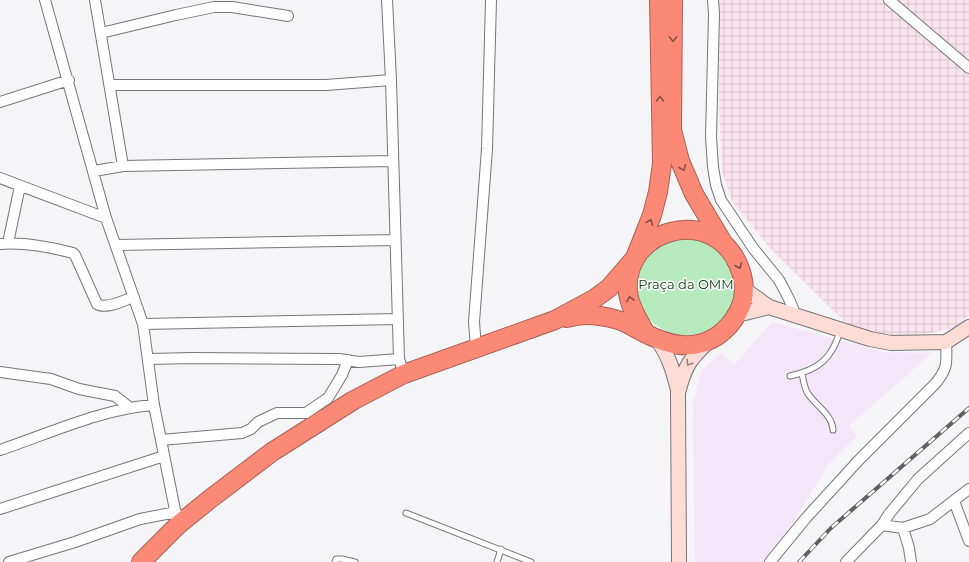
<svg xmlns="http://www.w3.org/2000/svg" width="969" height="562" viewBox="0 0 969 562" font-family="Montserrat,sans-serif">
	<defs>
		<pattern id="industrial-grid" width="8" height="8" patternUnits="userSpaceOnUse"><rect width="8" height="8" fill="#fbe4ef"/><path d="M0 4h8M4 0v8" fill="none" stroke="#d6c3cc"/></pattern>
	</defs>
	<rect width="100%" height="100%" fill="#f5f5f8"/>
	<path fill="#f4e5f9" d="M772,322L883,352L932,353L849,426L857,436L828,465L777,549L764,562H695L693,405L701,371L721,353L734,365Z"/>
	<path fill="url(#industrial-grid)" d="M719,0H969V315L953,328L903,339L868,332L848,325L769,247L732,201L722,172L719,100Z"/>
	<path fill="#b6eabc" d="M690,232L732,259C734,268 738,283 737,292C737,300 732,308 728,314C704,345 660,341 641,308C638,302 634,292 635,285C636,274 642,263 645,253Z"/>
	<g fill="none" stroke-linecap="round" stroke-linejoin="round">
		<g stroke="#767678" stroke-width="7">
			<path id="lane" d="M802,373C803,379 804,386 807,392C814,405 832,413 833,430
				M790,376C818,370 832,359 840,331
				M406,513L531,562
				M335,562L336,559H342L355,562
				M497,562L501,549"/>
		</g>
		<g stroke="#767678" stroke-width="12">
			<path id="street" d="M45,0L106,218L143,324L154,405L178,525
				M95,0L123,166L392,161
				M387,0L391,80L399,359L404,374
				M713,0L714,14L711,137L713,167L716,185L721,200L753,248L779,280L789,299L796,316
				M889,0L969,68
				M101,33L176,15L214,7H232L288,16
				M110,85H326L391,80
				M0,102L69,80
				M94,171L123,166
				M0,178L98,215L106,218
				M8,243L20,186
				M0,244C24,242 50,247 73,253L75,255L97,304C106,310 124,300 134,297
				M116,245L395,240
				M143,324L398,319
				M476,348L474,322L487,149L491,0
				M148,359L193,358L339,359L359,362L399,359
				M0,372L51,379L79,389L115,396L129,407
				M161,440L242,433L251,429L258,422L277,413H306L328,398L342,375L348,360
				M0,450C48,434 104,408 154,405
				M954,501L969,541
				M0,509L164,456
				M882,525L889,514L918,479L969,433
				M903,528L909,548L911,562
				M9,562L75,542L140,519L176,512
				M770,562L806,518L858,461L934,385C948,369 947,363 946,342
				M846,562L882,525L903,528L930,519L969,489"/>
		</g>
		<g stroke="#767678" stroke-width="16">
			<path id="secondary" d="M744,289L769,307L870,339L891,343L946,342L969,327
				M737,315L769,307
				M655,337C668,353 673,370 678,390
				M679,562L678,393C685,365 690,359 710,340"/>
		</g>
		<g stroke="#aa6054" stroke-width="20">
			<path id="highway" d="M673,0L672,130L680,161L694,194L722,241
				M567,318C573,317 579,315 585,315C595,315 608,317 618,320C625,322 631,326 637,329C655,339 677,349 698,344C718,340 733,325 741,306C746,293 744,277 738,264C711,204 622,229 628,293C630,308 639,321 646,334
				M141,562L178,525L210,499L272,452L354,400L404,374L555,320L594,299L609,288L635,258L652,215L658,192L662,164L659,0"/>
		</g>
		<use href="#lane" stroke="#fff" stroke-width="5"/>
		<use href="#street" stroke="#fff" stroke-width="10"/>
		<use href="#secondary" stroke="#fedcd6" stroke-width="14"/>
		<use href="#highway" stroke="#fb8976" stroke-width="18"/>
		<g stroke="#616162" stroke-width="4">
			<path id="rail" d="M799,562L831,528L969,408"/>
		</g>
		<use href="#rail" stroke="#fff" stroke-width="2.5" stroke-dasharray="8" stroke-linecap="butt"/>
	</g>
	<defs><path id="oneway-chevron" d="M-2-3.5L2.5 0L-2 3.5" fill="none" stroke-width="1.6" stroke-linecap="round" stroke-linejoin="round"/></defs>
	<g stroke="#884e46">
		<use href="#oneway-chevron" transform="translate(673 39) rotate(90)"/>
		<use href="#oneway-chevron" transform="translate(660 99) rotate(-91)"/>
		<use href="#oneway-chevron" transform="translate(683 168) rotate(68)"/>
		<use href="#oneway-chevron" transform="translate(650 222) rotate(-68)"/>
		<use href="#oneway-chevron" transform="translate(739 266) rotate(67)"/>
		<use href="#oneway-chevron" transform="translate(630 299) rotate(-102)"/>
	</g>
	<use stroke="#95827f" href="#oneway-chevron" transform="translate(689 363) rotate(123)"/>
	<g text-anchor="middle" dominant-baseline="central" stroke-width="3" stroke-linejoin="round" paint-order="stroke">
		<g font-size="13" fill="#084119" stroke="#fff">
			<text x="686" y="284">Praça da OMM</text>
		</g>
	</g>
</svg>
